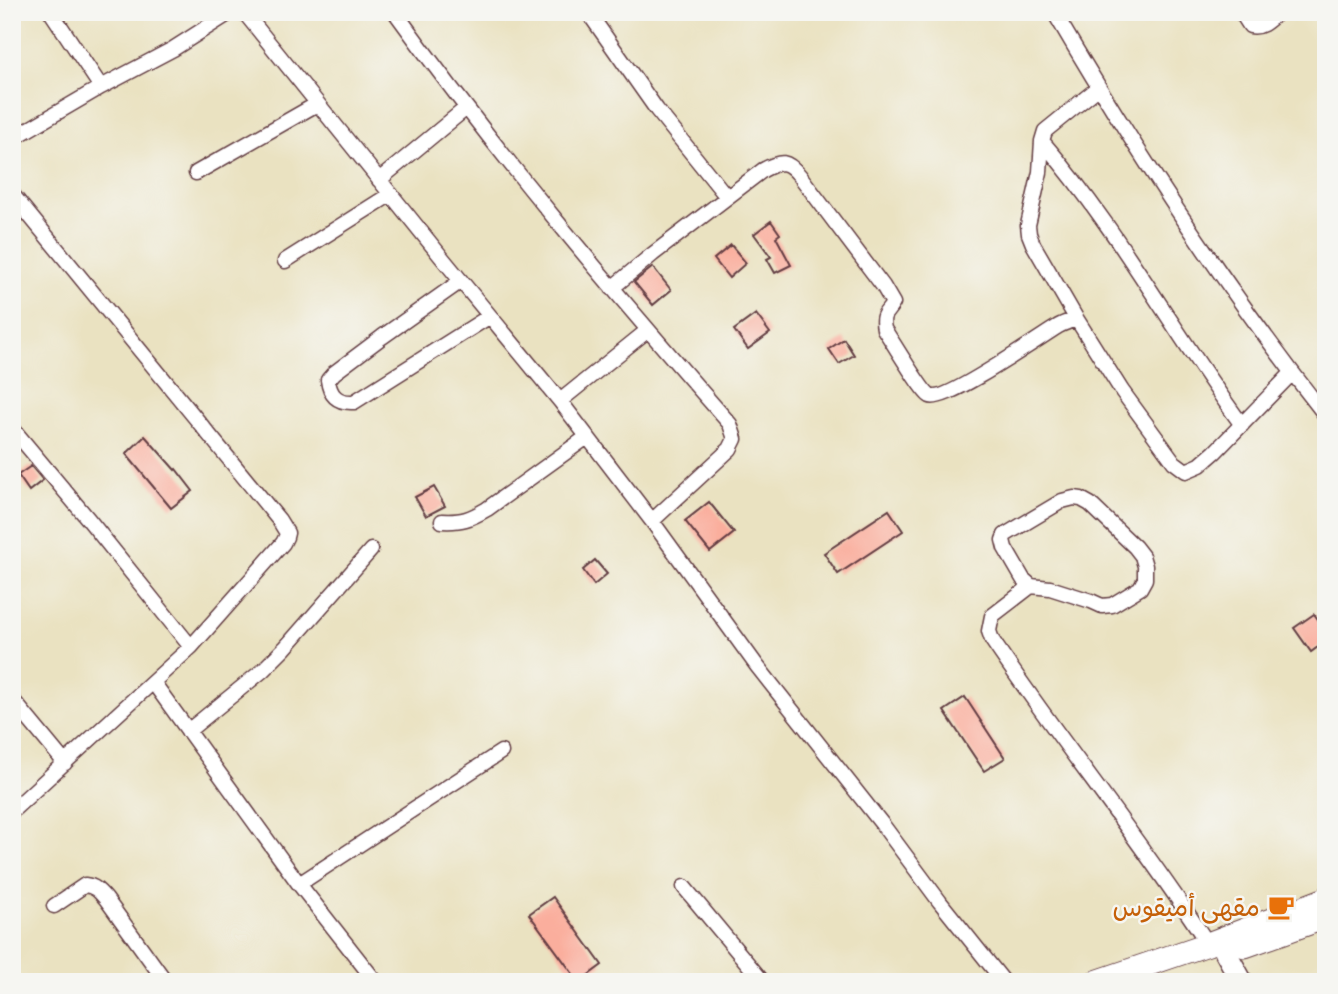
<svg xmlns="http://www.w3.org/2000/svg" width="1338" height="994" viewBox="0 0 1338 994" font-family="Itim,'Playpen Sans Arabic',sans-serif">
	<rect width="100%" height="100%" fill="#f6f6f2"/>
	<filter id="ink" filterUnits="userSpaceOnUse"><feTurbulence type="fractalNoise" baseFrequency=".0143" numOctaves="2"/><feDisplacementMap in="SourceGraphic" scale="14" xChannelSelector="R" yChannelSelector="G"/><feConvolveMatrix kernelMatrix="1 2 1 2 8 2 1 2 1" color-interpolation-filters="sRGB"/></filter>
	<filter id="wash" filterUnits="userSpaceOnUse"><feTurbulence type="fractalNoise" baseFrequency=".00686" numOctaves="4" result="noise"/><feDisplacementMap in="SourceGraphic" scale="28" xChannelSelector="R" yChannelSelector="G"/><feGaussianBlur stdDeviation="1.57" result="paint"/><feColorMatrix in="noise" values="0 0 0 0 0 0 0 0 0 0 0 0 0 0 0 0 0 1.4 0 .05"/><feComposite in="paint" operator="in"/></filter>
	<g filter="url(#wash)">
		<rect width="100%" height="100%" fill="#eae2c1"/>
		<g id="blocks">
			<path fill="#faae9d" d="M771,221L780,234L776,237L791,265L775,273L767,259L771,257L754,234Z
				M731,245L746,263L729,278L714,259Z
				M653,267L671,290L653,305L634,282Z
				M756,314L770,333L748,349L734,330Z
				M844,339L854,355L839,364L829,349Z
				M145,436L175,470L176,469L193,491L171,508L126,454Z
				M31,466L43,480L29,491L18,475Z
				M434,487L445,506L426,516L415,497Z
				M709,502L734,533L710,552L685,521Z
				M889,510L903,531L838,574L824,553Z
				M595,560L607,574L594,585L583,570Z
				M1314,614L1326,630V641L1311,652L1294,628Z
				M965,697L1005,758L984,771L944,711Z
				M553,897L602,965L579,982L529,914Z"/>
		</g>
	</g>
	<g filter="url(#ink)">
		<use href="#blocks" fill-opacity="0" stroke="#623c42" stroke-width="2"/>
		<g fill="none" stroke-linecap="round" stroke-linejoin="round">
			<g stroke="#623c42" stroke-width="17">
				<path id="street" d="M51,12L101,87
					M244,12L443,259L560,401L652,521L757,666L882,824L940,902L1004,982
					M395,12C499,156 613,291 730,424L735,439L730,449L652,521
					M588,12L657,110L727,197
					M1054,12C1136,152 1225,288 1326,416
					M1241,12L1250,26C1262,29 1270,19 1278,12
					M1324,12L1326,15
					M12,139L101,87L173,49L231,12
					M1042,141C1118,229 1173,332 1242,425
					M196,173L317,104
					M379,180L465,109
					M12,194L279,520L287,533L286,537L283,543L191,647L13,810
					M285,261L391,194
					M461,281L382,337L334,373L328,380C330,396 338,403 354,402L490,316
					M612,288L653,254L763,170C781,160 787,160 800,176L883,286L893,303C886,315 881,313 884,329C891,339 922,392 930,396C945,403 1039,338 1057,327C1063,323 1070,322 1076,318L1122,391L1174,462L1186,471L1200,465L1215,452L1292,373
					M1076,318L1033,244L1029,234L1028,225L1040,172L1042,141L1045,131L1098,88
					M560,401L648,330
					M12,428L89,520L191,647
					M1074,498L1081,499L1090,504L1135,547L1142,556L1145,566V579L1140,588L1112,605L1102,606L1091,601L1050,588L1031,586L1023,579L1005,548L1003,540L1005,535L1062,501Z
					M442,521C462,522 470,519 487,509L587,437
					M1031,586L992,616L989,631L992,640C1061,743 1140,839 1208,944
					M153,682L299,884L376,982
					M12,699L65,763
					M188,731L262,671L285,648L371,550
					M299,884L501,752
					M684,887L763,982
					M54,906L85,885C95,886 99,891 106,899L166,982"/>
			</g>
			<g stroke="#623c42" stroke-width="24">
				<path id="secondary" d="M1220,939L1226,953L1242,982"/>
			</g>
			<g stroke="#623c42" stroke-width="25">
				<path id="primary" d="M1245,946L1326,917
					M1096,982L1208,944L1326,899"/>
			</g>
			<use href="#street" stroke="#fff" stroke-width="14"/>
			<use href="#secondary" stroke="#fff" stroke-width="21"/>
			<use href="#primary" stroke="#fff" stroke-width="23"/>
		</g>
	</g>
	<defs>
		<g id="cafe-bare" transform="scale(2.1)"><path d="M-5.5-4.5H6V0H3Q3 3.5 0 3.5H-2.5Q-5.5 3.5-5.5 0ZM3-3.2v2h1.7v-2ZM-6 4.5H4V6H-6Z" fill="#e8710a" stroke="#f6f6f2" stroke-width="2.5" paint-order="stroke"/></g>
	</defs>
	<g fill-rule="evenodd">
		<use href="#cafe-bare" x="1281" y="907"/>
	</g>
	<g text-anchor="middle" dominant-baseline="central" stroke-width="5" stroke-linejoin="round" paint-order="stroke">
		<g font-size="26" fill="#c56008" stroke="#f6f6f2" text-anchor="end">
			<text x="1260" y="907">مقهى أميقوس</text>
		</g>
	</g>
	<rect width="1338" height="994" fill="none" stroke="#f6f6f2" stroke-width="42"/>
</svg>
